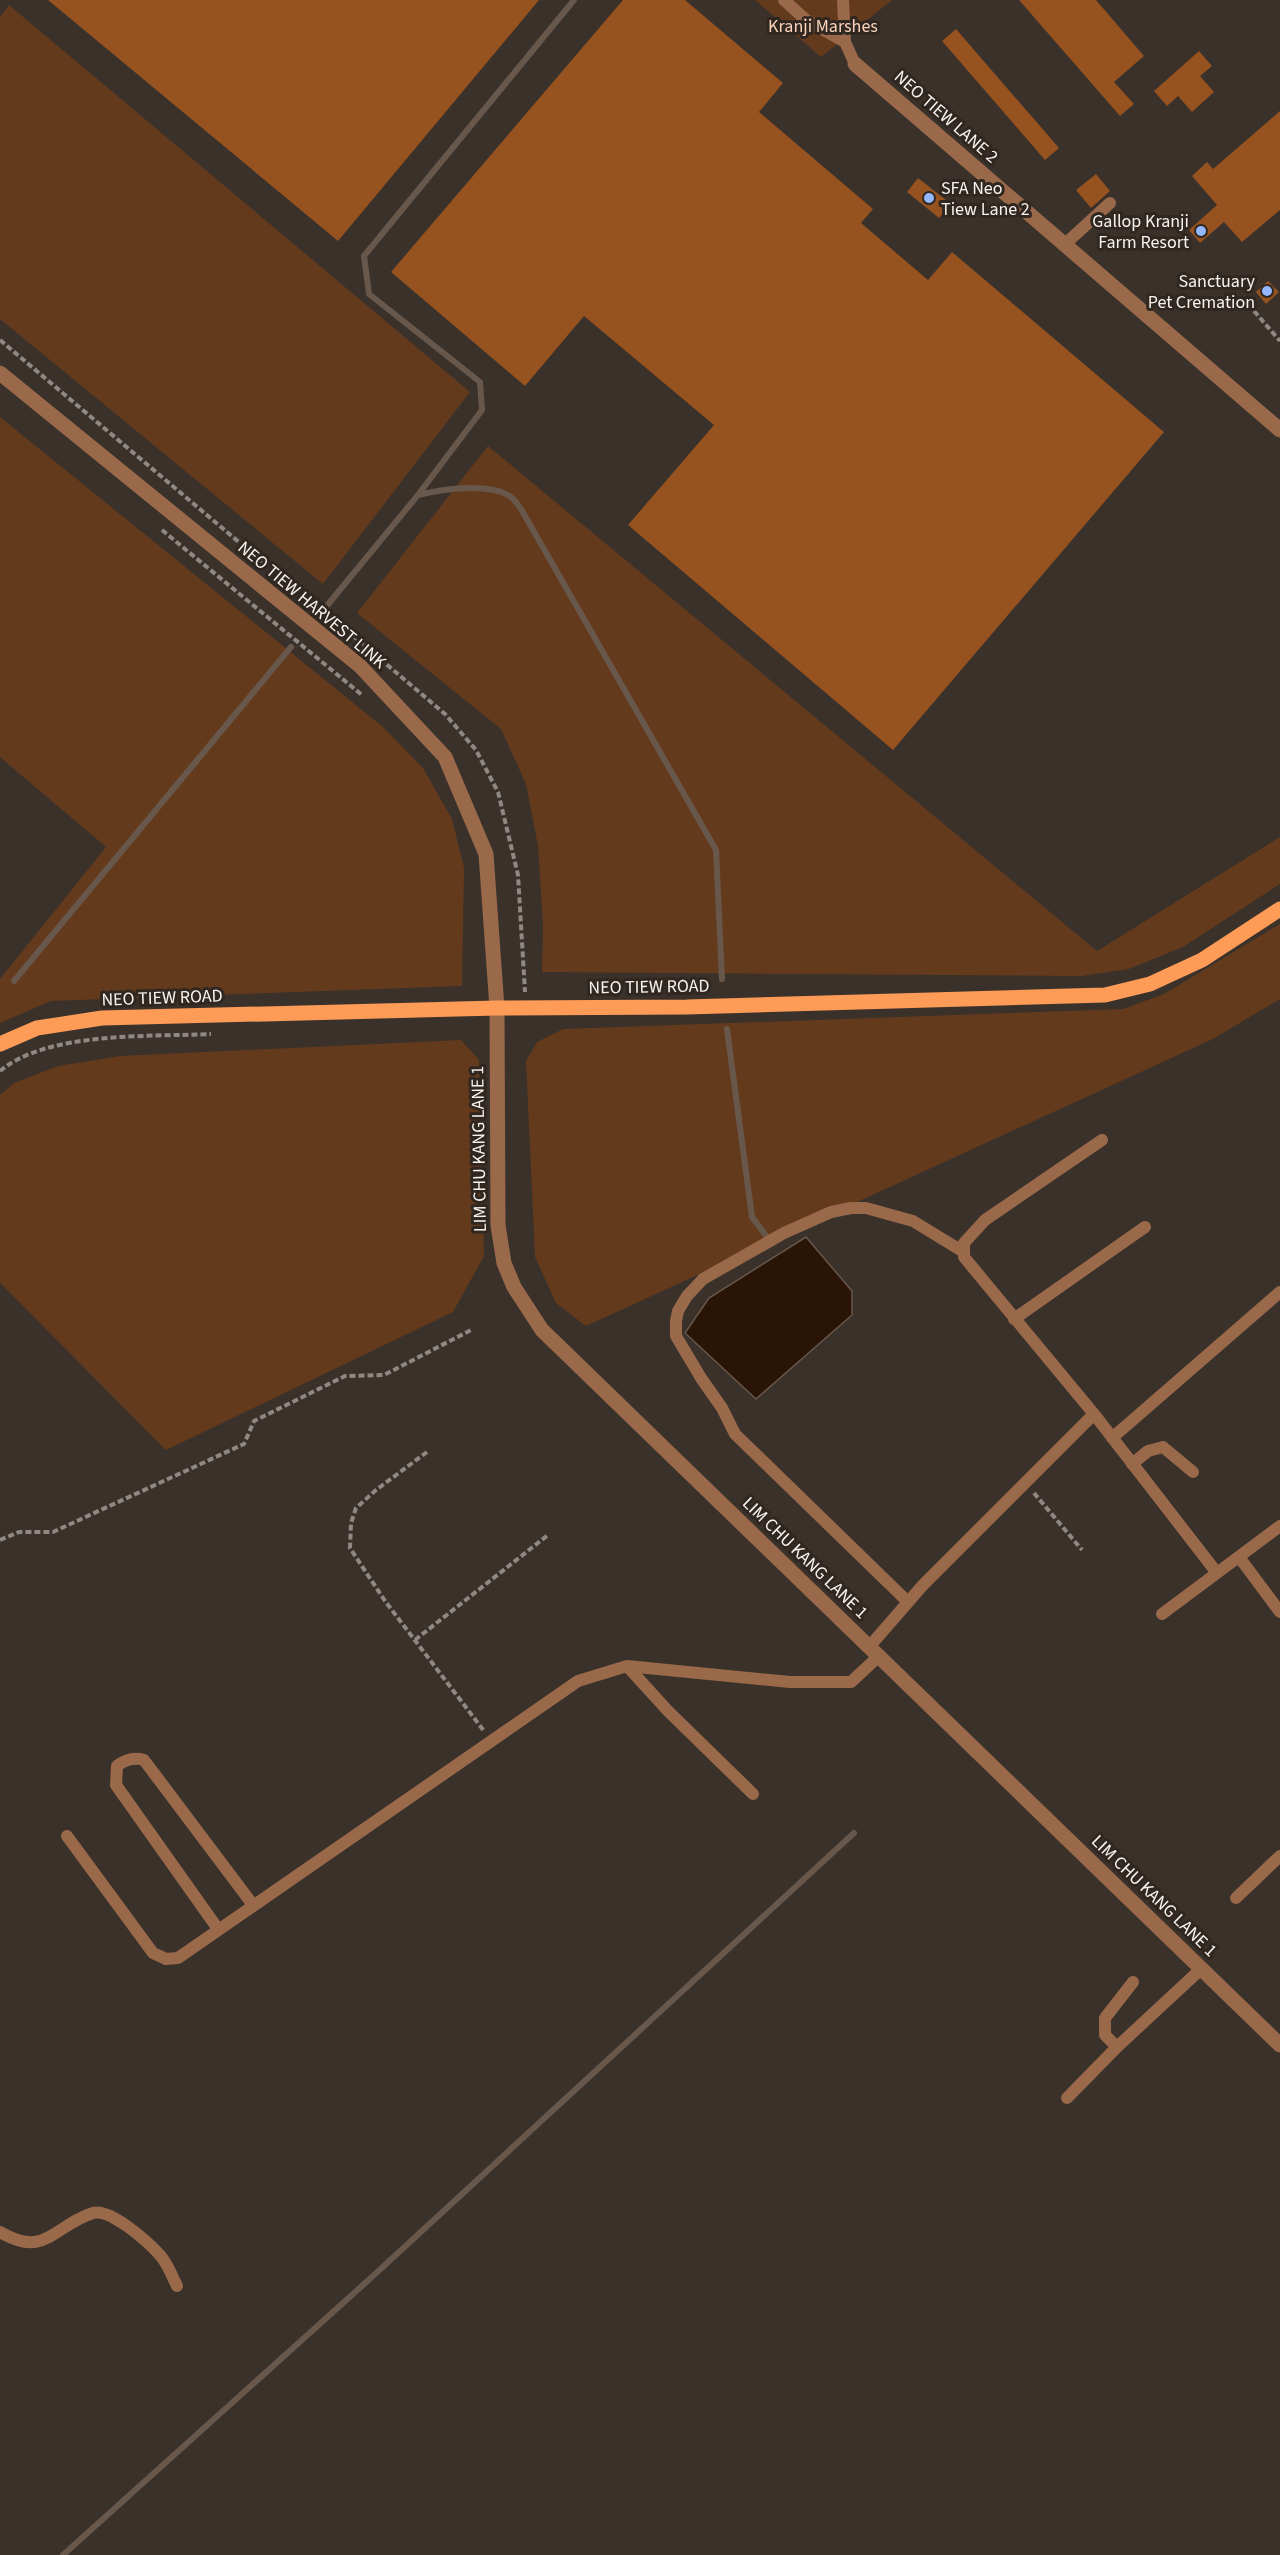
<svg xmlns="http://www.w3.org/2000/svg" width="1280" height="2555" viewBox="0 0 1280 2555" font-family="'Source Sans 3',sans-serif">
	<rect width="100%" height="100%" fill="#3a312b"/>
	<path fill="#643a1c" d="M755,0H892L821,57Z
		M9,5L470,392L323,584L0,319V17Z
		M0,417L383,727L423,768L452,819L464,868L462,986L51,1001L0,1023V979L106,847L0,757Z
		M488,446L1097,951L1280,837V884L1183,947L1129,969L1082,976L542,972L543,925L538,846L526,784L501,729L357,613Z
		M1280,924V999L1213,1039L586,1326L556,1303L535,1257L526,1061L537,1042L563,1029L1123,1009L1164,994Z
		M461,1040L479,1060L484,1256L453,1312L166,1450L0,1283V1095L14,1083L58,1066L120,1056Z"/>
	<path fill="#2a1405" stroke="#68574b" stroke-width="1.5" d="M806,1237L852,1291V1315L756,1399L685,1333L709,1298Z"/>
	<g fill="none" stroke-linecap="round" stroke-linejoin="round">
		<path stroke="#68574b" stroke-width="6" d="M418,495C442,489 486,483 508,495C514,498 517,504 521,509L716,850L722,979
			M325,608L418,495L482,410L480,382L369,294L364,256L574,0
			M14,981L291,647
			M727,1029L752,1217L768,1238
			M63,2555L373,2276L854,1833"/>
	</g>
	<path fill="#96521f" d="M48,0H539L338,241Z
		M623,0H685L783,83L759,112L873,209L861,223L928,280L952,252L1164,432L893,750L628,525L714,425L584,316L525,386L391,272Z
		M1019,0H1096L1144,56L1114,82L1134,104L1120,116Z
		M956,29L1059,148L1045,160L942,41Z
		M1199,51L1212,66L1200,76L1214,92L1192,112L1178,96L1167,106L1154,91Z
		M1280,111V210L1242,242L1224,222L1200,243L1189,230L1217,205L1192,176L1207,162L1213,169Z
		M1096,174L1110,191L1091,208L1076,190Z
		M918,178L951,204L939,218L907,192Z
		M1268,281L1279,292L1266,304L1256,292Z"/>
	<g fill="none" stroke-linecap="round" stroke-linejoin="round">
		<path stroke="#908883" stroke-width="4" stroke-dasharray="6 3" stroke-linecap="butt" d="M1254,311L1280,341
			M0,340L266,565
			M162,530L362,695
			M332,618L445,714L476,750L498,792L518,875L525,992
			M0,1071C48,1031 150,1037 211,1034
			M427,1452L376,1490L356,1508L351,1523L350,1548L385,1601L484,1731
			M1034,1493L1082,1550
			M0,1540L19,1532H53L244,1444L254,1421L345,1376L384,1375L473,1329
			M415,1640L548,1535"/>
		<path stroke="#99694a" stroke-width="12" d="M784,0L806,20L845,42
			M843,0L845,42L855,64
			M1064,245L1110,203
			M1102,1140L985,1220L964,1243V1257L1094,1414L1217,1573L1280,1526
			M1014,1319L1145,1227
			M1112,1438L1280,1292
			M1132,1464L1148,1451L1163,1447L1193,1472
			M1239,1557L1280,1612
			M908,1602L735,1434L722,1408L701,1378L676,1336V1321L678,1311L687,1296L703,1279L784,1233L831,1212L851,1208H866L913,1221L962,1251
			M1162,1614L1217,1573
			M869,1647L923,1585L1094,1414
			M627,1666L668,1711L753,1794
			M67,1836L153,1953L166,1959L178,1958L578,1681L627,1666L790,1682H851L879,1656
			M1236,1898L1280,1856
			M218,1929L116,1785L117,1766C126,1759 134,1757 144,1760L253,1905
			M1117,2047L1105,2035V2018L1133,1982
			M1067,2098L1117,2047L1201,1969
			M0,2232C46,2259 54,2225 93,2213C110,2208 147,2241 159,2254C167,2262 172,2276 177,2286"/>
		<path stroke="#99694a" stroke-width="15" d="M855,64L1280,430
			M0,373L360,666L445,757L486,854L497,1008L498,1225L504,1263L514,1287L542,1330L1280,2045"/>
		<path stroke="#fe9b57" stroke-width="15" d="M0,1044L37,1028L102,1018L497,1008L687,1007L1105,995L1150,984L1202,960L1280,909"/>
	</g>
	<g fill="#94b7fd" stroke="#302721" stroke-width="2">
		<circle cx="929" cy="198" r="6"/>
		<circle cx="1201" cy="231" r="6"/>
		<circle cx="1267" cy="291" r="6"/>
	</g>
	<g text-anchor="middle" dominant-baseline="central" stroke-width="6" stroke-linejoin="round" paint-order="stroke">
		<g font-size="18" fill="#fcd4bb" stroke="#302721">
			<text x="823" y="26">Kranji Marshes</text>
		</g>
		<g font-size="18" fill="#f8f2ee" stroke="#302721">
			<text transform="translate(946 117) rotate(41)">NEO TIEW LANE 2</text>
			<text transform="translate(312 605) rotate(40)">NEO TIEW HARVEST LINK</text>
			<text transform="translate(649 987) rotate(-1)">NEO TIEW ROAD</text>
			<text transform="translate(162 998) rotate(-2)">NEO TIEW ROAD</text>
			<text transform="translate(479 1149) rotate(-91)">LIM CHU KANG LANE 1</text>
			<text transform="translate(805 1558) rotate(44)">LIM CHU KANG LANE 1</text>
			<text transform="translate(1154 1896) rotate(44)">LIM CHU KANG LANE 1</text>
		</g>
		<g font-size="18" fill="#f8f2ee" stroke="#302721" text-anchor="end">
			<text x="941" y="188" text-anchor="start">SFA Neo<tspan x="941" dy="21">Tiew Lane 2</tspan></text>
			<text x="1189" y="221">Gallop Kranji<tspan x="1189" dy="21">Farm Resort</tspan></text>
			<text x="1255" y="281">Sanctuary<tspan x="1255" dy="21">Pet Cremation</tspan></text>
		</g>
	</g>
</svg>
